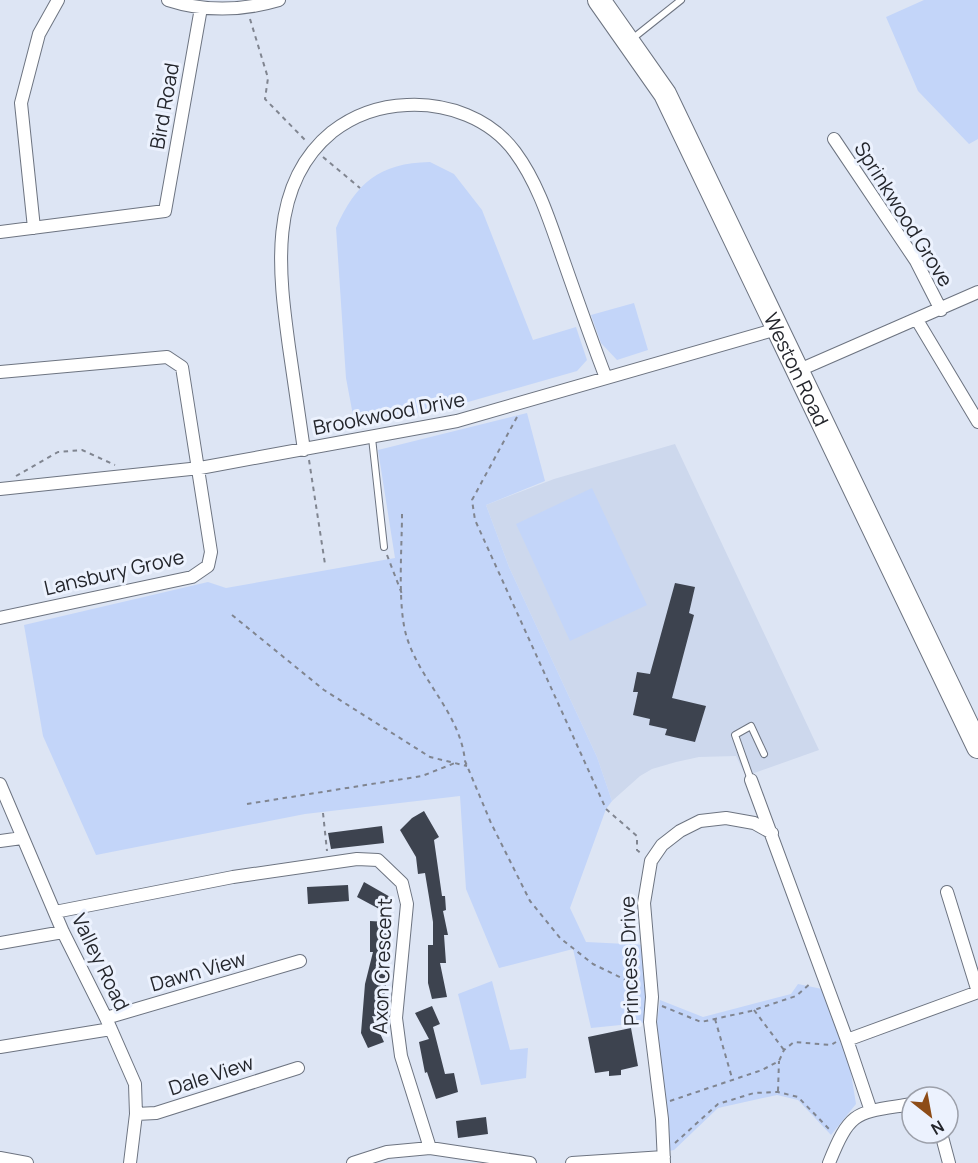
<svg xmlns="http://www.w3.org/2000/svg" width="978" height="1163" viewBox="0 0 978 1163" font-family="Manrope,sans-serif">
	<rect width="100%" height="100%" fill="#dde5f4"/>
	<path fill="#cdd8ed" d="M675,444L819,750L746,776L736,756L699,757L676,762L652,769L640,776L612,801L597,757L509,567L486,505L554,479Z"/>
	<path fill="#c3d5f9" d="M924,0H978V139L969,144L918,91L886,17Z
		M430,162L454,174L482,210L533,340L576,327L587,360L577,371L461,404L355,426L346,378L336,228C356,183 379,163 430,162Z
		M634,303L648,350L617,360L601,343L591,315Z
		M527,413L545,481L486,505L509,567L597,757L612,801L606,809L570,908L586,942L647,945L650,1022L591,1028L573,949L499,968L466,889L460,796L305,814L96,855L43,736L24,625L208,582L226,588L395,558L378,450Z
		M592,488L647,605L570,641L516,524Z
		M492,981L510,1050L528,1048L526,1078L481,1085L458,994Z
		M798,984L822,989L847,1049L856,1104L831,1135L798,1100L777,1095L718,1108L674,1150L669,1151L657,1023L660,1000L703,1017L791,994Z"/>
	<path fill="#3d434f" d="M675,583L695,587L689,613L694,615L672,698L706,706L695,742L665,735L667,729L649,725L650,719L633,715L638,692H633L637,672L650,674Z
		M424,811L439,837L434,840L442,896H445L446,910L443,911L448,935H444L446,963H440L447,997L432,999L428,983V945H433V922L429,897L425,873L418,874L416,857L400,830L412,818Z
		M382,826L384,843L331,849L328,833Z
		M364,882L392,898L383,911L357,897Z
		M348,885L349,901L308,904L307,887Z
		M370,921L387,922L390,953L382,1017L372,1016L384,1042L368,1048L361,1033L365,984L373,952H370Z
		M432,1006L440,1024L433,1027L445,1074L454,1073L458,1092L436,1099L427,1072L425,1073L419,1042L429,1039L415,1013Z
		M631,1028L638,1066L621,1070V1075L609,1076V1071L595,1073L588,1037Z
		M486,1117L488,1134L458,1138L456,1121Z"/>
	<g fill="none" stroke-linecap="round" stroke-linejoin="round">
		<g stroke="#6d7481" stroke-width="8">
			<path id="lane" d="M632,39L681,0
				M372,438L384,547
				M751,780L735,735L751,726L764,754"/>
		</g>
		<g stroke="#6d7481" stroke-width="14">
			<path id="street" d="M168,0C205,12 242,11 279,0
				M834,139L916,261L941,310
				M34,228L21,103L39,34L58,0
				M0,232L165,211L201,8
				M917,320L978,422
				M797,371L978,292
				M0,372L167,357L182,367L211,552L208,566L192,577L0,618
				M304,450C299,416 294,382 289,347C279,274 267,185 332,132C354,115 379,106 407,105C447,103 490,118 515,152C538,183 550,222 563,259C577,299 591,339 606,378
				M0,489L200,468L457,421L777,329
				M751,780L847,1040
				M0,784L63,932L106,1018L135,1084L136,1114L130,1163
				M0,841L22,838
				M947,892L978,992
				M55,912L233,877L357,859L378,860L402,883L407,904L396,1018L401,1056L430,1148
				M0,943L63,932
				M106,1018L300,961
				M0,1047L111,1029
				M871,1111L847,1040L978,992
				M136,1114L156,1113L298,1068
				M941,1133L949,1163
				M0,1158L27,1163
				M353,1163L387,1152L430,1148L530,1163
				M572,1163L664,1157
				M664,1163L662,1119L650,1022L652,997L644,903L651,861L662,845L680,831L700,821L726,818L754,823L772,833
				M829,1163C851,1108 857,1113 912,1104"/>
		</g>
		<g stroke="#6d7481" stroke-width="24">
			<g id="highway">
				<path id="s1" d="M599,0L665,94L978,747"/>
			</g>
		</g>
		<path stroke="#808590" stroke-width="2" stroke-dasharray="4.5 4.5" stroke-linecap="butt" d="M250,19L268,78L265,99L306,141
			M323,157L360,188
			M517,417L472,500L475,520L606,809L637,836V850L643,855
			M309,460L325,564
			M16,476L58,452L82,450L115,465
			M402,514C402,548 397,607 407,638C421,682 460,713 465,761L491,823L530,901L560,938L593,964L638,986
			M387,555L402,594
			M232,615L324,690L430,757L467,766
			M247,804L422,776L455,763
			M323,813L327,851
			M662,1006L701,1022L751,1011L796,996L812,982
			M754,1010L784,1050
			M715,1019L732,1078
			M778,1091L779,1061
			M670,1101L762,1070L779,1061L784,1050L794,1042L831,1045L836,1042
			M675,1143L718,1104L754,1093L778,1092L798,1097L830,1130"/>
		<use href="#lane" stroke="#fff" stroke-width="6"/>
		<use href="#street" stroke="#fff" stroke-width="12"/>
		<use href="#highway" stroke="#fff" stroke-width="22"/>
	</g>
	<g text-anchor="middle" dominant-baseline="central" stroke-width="6" stroke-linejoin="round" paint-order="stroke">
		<g font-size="20" fill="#24262c" stroke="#ecf2fe">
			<text transform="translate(164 106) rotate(-80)">Bird Road</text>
			<text transform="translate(904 214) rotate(58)">Sprinkwood Grove</text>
			<text stroke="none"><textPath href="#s1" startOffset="420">Weston Road</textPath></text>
			<text transform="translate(389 413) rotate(-11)">Brookwood Drive</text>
			<text transform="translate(114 572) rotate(-13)">Lansbury Grove</text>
			<text transform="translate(629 961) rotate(-92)">Princess Drive</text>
			<text transform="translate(101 962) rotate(64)">Valley Road</text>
			<text transform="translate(382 966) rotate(-88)">Axon Crescent</text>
			<text transform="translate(198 971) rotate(-16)">Dawn View</text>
			<text transform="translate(211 1075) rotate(-18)">Dale View</text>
		</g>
	</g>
	<g transform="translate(930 1115) rotate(149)"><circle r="28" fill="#ecf2fe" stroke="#9ca0aa" stroke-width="1.5"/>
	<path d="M0-4.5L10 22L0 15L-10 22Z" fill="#8d4c17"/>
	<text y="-9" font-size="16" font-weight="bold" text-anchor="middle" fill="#24262c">N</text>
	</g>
</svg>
